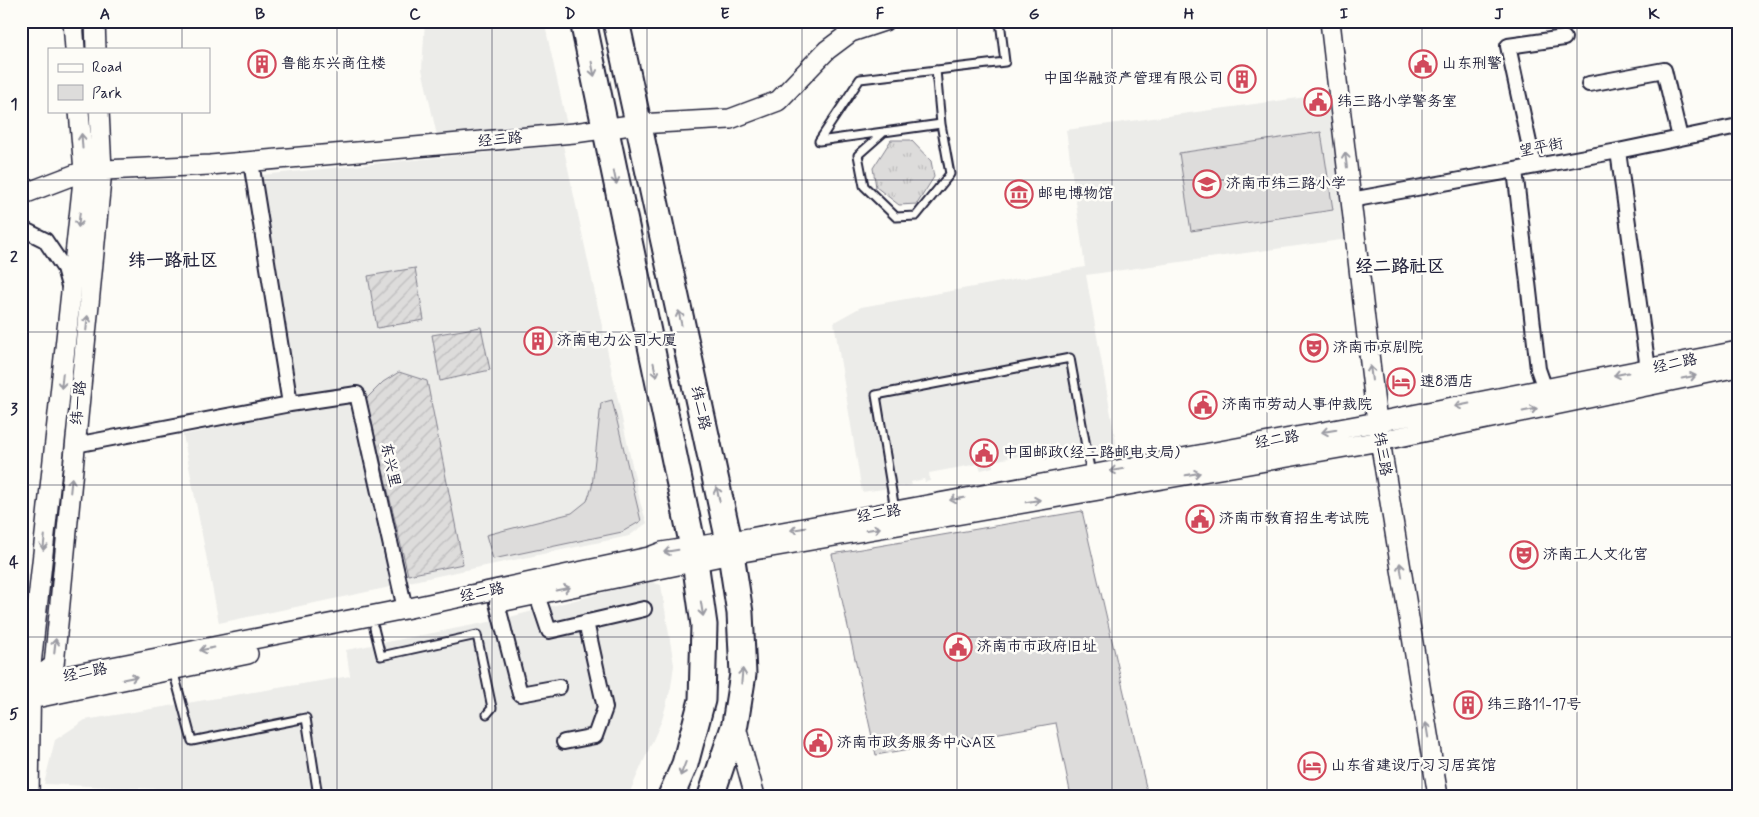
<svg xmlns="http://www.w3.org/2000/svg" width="1759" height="817" viewBox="0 0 1759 817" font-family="Mynerve,'LXGW WenKai TC',sans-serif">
	<defs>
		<pattern id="grass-tufts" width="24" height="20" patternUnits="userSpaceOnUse" patternTransform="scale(1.25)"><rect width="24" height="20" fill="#dddcdb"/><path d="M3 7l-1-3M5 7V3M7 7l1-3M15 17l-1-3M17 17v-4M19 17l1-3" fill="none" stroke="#bdbcbd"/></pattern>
		<pattern id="garden-furrows" width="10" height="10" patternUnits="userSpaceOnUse" patternTransform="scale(1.25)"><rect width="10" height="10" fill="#dddcdb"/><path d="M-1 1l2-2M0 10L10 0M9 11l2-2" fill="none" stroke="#bdbcbd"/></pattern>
	</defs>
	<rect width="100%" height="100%" fill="#fdfcf7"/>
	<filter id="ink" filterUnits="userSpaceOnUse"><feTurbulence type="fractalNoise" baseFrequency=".02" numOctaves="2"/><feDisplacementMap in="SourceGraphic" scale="10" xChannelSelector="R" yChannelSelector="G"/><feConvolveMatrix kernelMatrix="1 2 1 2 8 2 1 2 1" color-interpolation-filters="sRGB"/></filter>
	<g filter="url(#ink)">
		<path fill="#ecece9" d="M425,21H544L567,125L438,140L422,69Z
			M1328,94L1348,239L1086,275L1117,448L1061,458V455L1048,457L1049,460H1044L1042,452L992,461L993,467L981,470L978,464L929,473L930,481L925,482L924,479L911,482L912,485L862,492L834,322L861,307L1085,267L1066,130Z
			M563,145L640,502L647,523L629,536L404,583L362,388L294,398L261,175Z
			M353,399L395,586L219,623L183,435Z
			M648,581L661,585L674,665L671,687L662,720L628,796H158V789L44,784L55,740L85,720L350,676L346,650L494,621Z"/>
		<path fill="url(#grass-tufts)" stroke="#807f8b" d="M891,140H911L931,161L934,177L917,204L899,205L876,187L873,168Z"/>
		<path fill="#dddcdb" stroke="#807f8b" d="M1321,132L1333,210L1191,231L1179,153Z
			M612,400L641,521L622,532L493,559L486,535L572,513L587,501L592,487L601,403Z
			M1082,511L1148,796H1071L1056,723L876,755L832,554Z"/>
		<path fill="url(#garden-furrows)" stroke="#807f8b" d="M415,268L424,320L377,328L368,276Z
			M481,327L490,370L440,381L432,335Z
			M399,372L427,381L463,564L408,575L366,399L383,382Z"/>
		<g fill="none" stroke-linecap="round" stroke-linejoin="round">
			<g stroke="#22223b" stroke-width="11">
				<path id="lane" d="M941,124L819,141L860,79L1005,62L1000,21
					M884,132L858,155L864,186L896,217L916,216L950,174L941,124L936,70
					M895,510L876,395L1070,358L1091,474
					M374,628L381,656L477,635L492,708L487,714
					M173,670L192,741L306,718L318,796"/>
			</g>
			<g stroke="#22223b" stroke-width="18">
				<path id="street" d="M1589,84L1664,70L1680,138
					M1618,151L1648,369
					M251,162L290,404
					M1534,166L1508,46L1564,38
					M1515,170L1538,369L1545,389
					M1351,200L1618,151L1738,126
					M21,228L45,240L64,268L69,286
					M75,445L290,404L357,394L405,609
					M537,595L549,631L644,609
					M497,603L520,694L559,687
					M564,742L595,736L605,708L586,622"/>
			</g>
			<g stroke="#22223b" stroke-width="22">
				<path id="secondary" d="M73,21L75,49
					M95,21L96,49
					M1330,21L1377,422L1438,796
					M21,195L84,171L210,165L574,133L638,124L730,119L778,101L827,50L851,32L884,21
					M505,601L731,554L1380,441L1738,367
					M31,683L54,665L102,170L99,111
					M21,685L405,609L649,557L662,552L750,538L1377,422L1738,351
					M21,699H31L248,654
					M735,724L755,796
					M29,796L31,665L84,171L79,111"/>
			</g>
			<g stroke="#22223b" stroke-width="29">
				<path id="highway" d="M583,21L693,547L704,625L702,700L685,764L671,796
					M616,21L729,541L740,613L743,674L735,724L711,796"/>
			</g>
			<use href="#lane" stroke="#fdfcf7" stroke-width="7"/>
			<use href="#street" stroke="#fdfcf7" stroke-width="14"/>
			<use href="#secondary" stroke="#fdfcf7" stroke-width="19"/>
			<use href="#highway" stroke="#fdfcf7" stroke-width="25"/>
		</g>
		<defs><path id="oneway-shaft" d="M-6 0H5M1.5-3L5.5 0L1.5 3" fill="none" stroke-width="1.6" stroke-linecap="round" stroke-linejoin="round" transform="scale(1.25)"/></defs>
		<g stroke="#9a9aa2">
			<use href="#oneway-shaft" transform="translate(593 69) rotate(79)"/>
			<use href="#oneway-shaft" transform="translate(82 141) rotate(-94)"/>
			<use href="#oneway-shaft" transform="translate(1346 160) rotate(-97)"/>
			<use href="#oneway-shaft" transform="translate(615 177) rotate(78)"/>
			<use href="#oneway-shaft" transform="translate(79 220) rotate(96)"/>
			<use href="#oneway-shaft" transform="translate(680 318) rotate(-102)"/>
			<use href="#oneway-shaft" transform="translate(87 323) rotate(-84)"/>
			<use href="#oneway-shaft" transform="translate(655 370) rotate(78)"/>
			<use href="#oneway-shaft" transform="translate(1371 373) rotate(-97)"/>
			<use href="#oneway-shaft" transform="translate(1621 374) rotate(169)"/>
			<use href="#oneway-shaft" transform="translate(1689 377) rotate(-12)"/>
			<use href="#oneway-shaft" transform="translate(62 381) rotate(96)"/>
			<use href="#oneway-shaft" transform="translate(1462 405) rotate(169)"/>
			<use href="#oneway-shaft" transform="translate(1530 410) rotate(-12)"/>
			<use href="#oneway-shaft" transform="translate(1329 431) rotate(170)"/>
			<use href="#oneway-shaft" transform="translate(1117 470) rotate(170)"/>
			<use href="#oneway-shaft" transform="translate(1193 474) rotate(-10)"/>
			<use href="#oneway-shaft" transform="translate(71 485) rotate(-84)"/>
			<use href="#oneway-shaft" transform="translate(718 494) rotate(-102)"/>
			<use href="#oneway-shaft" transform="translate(957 499) rotate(170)"/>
			<use href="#oneway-shaft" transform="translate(1033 501) rotate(-10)"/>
			<use href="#oneway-shaft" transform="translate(798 529) rotate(170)"/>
			<use href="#oneway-shaft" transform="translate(873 529) rotate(-10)"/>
			<use href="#oneway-shaft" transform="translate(44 543) rotate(96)"/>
			<use href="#oneway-shaft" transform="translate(671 551) rotate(171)"/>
			<use href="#oneway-shaft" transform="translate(1401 570) rotate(-99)"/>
			<use href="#oneway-shaft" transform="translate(563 589) rotate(-12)"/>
			<use href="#oneway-shaft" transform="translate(702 609) rotate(81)"/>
			<use href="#oneway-shaft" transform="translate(55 646) rotate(-84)"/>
			<use href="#oneway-shaft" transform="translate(207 649) rotate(169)"/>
			<use href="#oneway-shaft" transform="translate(742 676) rotate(-85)"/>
			<use href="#oneway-shaft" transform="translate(130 678) rotate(-12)"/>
			<use href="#oneway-shaft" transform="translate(1427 730) rotate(-99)"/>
			<use href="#oneway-shaft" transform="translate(683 769) rotate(111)"/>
		</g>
	</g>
	<path fill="none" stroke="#22223b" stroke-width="1" stroke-opacity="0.55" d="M182,21V49M337,21V796M492,21V796M647,21V796M802,21V796M957,21V796M1112,21V796M1267,21V796M1422,21V796M1577,21V796M182,111V796M21,180H1738M21,332H1738M21,485H1738M21,637H1738"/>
	<defs>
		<g id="building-ring" transform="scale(1.4375)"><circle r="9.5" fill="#fdfcf7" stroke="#d1495b" stroke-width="1.5"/><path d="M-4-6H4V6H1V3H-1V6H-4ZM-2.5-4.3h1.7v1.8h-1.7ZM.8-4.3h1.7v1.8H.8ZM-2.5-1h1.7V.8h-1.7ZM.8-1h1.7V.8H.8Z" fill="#d1495b"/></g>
		<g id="civic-ring" transform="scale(1.4375)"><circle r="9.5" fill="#fdfcf7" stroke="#d1495b" stroke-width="1.5"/><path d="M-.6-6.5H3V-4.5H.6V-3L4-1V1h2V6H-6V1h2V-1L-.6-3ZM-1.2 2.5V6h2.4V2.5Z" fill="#d1495b"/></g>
		<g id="school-ring" transform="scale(1.4375)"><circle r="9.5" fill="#fdfcf7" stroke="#d1495b" stroke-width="1.5"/><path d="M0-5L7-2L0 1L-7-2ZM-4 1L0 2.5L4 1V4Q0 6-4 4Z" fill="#d1495b"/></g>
		<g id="museum-ring" transform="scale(1.4375)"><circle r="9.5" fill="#fdfcf7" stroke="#d1495b" stroke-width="1.5"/><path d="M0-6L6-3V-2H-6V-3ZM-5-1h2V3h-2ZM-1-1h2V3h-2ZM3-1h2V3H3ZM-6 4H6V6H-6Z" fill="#d1495b"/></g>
		<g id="theatre-ring" transform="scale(1.4375)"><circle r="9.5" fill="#fdfcf7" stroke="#d1495b" stroke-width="1.5"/><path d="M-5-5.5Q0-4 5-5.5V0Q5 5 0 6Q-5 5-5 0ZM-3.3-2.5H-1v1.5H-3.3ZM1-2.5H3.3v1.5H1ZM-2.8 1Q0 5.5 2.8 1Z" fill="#d1495b"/></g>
		<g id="hotel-ring" transform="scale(1.4375)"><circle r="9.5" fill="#fdfcf7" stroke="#d1495b" stroke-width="1.5"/><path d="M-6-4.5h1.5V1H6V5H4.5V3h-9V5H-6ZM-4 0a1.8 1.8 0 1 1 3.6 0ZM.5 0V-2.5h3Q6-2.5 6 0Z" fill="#d1495b"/></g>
	</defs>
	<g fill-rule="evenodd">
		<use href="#building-ring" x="262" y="64"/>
		<use href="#civic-ring" x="1423" y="64"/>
		<use href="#building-ring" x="1242" y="79"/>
		<use href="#civic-ring" x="1318" y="102"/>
		<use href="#school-ring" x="1207" y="184"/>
		<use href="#museum-ring" x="1019" y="194"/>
		<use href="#building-ring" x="538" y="341"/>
		<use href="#theatre-ring" x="1314" y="348"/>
		<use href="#hotel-ring" x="1401" y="382"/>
		<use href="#civic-ring" x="1203" y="405"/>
		<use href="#civic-ring" x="984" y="453"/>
		<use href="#civic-ring" x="1200" y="519"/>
		<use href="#theatre-ring" x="1524" y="555"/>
		<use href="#civic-ring" x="958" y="647"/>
		<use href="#building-ring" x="1468" y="705"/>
		<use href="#civic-ring" x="818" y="743"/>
		<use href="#hotel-ring" x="1312" y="766"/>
	</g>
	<g text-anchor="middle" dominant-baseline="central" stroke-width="5" stroke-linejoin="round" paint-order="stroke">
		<g font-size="15" fill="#22223b" stroke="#fdfcf7" text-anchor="start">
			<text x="281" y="64">鲁能东兴商住楼</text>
			<text x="1442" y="64">山东刑警</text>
			<text x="1223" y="79" text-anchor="end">中国华融资产管理有限公司</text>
			<text x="1337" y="102">纬三路小学警务室</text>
			<text x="1226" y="184">济南市纬三路小学</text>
			<text x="1038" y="194">邮电博物馆</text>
			<text x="557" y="341">济南电力公司大厦</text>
			<text x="1333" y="348">济南市京剧院</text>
			<text x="1420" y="382">速8酒店</text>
			<text x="1222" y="405">济南市劳动人事仲裁院</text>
			<text x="1003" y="453">中国邮政(经二路邮电支局)</text>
			<text x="1219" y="519">济南市教育招生考试院</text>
			<text x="1543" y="555">济南工人文化宫</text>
			<text x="977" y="647">济南市市政府旧址</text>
			<text x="1487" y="705">纬三路11-17号</text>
			<text x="837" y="743">济南市政务服务中心A区</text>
			<text x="1331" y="766">山东省建设厅习习居宾馆</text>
		</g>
		<g font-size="15" fill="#22223b" stroke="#fdfcf7">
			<text transform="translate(500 140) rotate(-5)">经三路</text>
			<text transform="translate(1541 148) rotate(-11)">望平街</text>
			<text transform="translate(1675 364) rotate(-12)">经二路</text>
			<text transform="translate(79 403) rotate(-84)">纬一路</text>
			<text transform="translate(700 408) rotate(78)">纬二路</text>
			<text transform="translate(1277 440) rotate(-10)">经二路</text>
			<text transform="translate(1382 454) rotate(81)">纬三路</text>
			<text transform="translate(390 465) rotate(78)">东兴里</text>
			<text transform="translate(879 514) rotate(-10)">经二路</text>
			<text transform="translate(482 593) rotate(-12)">经二路</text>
			<text transform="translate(85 673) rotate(-11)">经二路</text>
		</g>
		<g font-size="18" font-weight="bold" fill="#22223b" stroke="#fdfcf7">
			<text x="173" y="261">纬一路社区</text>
			<text x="1400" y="267">经二路社区</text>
		</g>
	</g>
	<rect width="1759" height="817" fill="none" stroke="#fdfcf7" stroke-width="55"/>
	<rect x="48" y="48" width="162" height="65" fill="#fdfcf7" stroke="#a5a5ac"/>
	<rect x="58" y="64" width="25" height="8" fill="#fdfcf7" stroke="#a5a5ac"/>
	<text x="92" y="72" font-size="15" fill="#22223b">Road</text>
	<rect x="58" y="85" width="25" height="15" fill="#dddcdb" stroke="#a5a5ac"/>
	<text x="92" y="98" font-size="15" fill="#22223b">Park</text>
	<rect x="28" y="28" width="1704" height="762" fill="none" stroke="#22223b" stroke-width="2"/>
	<g font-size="16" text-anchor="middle" font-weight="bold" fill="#22223b">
		<text x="105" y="19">A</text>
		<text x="260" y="19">B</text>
		<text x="415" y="19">C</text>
		<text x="570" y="19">D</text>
		<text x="725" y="19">E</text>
		<text x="880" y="19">F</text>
		<text x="1034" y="19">G</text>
		<text x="1189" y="19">H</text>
		<text x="1344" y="19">I</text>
		<text x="1499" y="19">J</text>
		<text x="1654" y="19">K</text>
		<text x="14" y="109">1</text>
		<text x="14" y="262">2</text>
		<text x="14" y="414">3</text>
		<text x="14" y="567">4</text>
		<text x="14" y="719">5</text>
	</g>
</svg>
